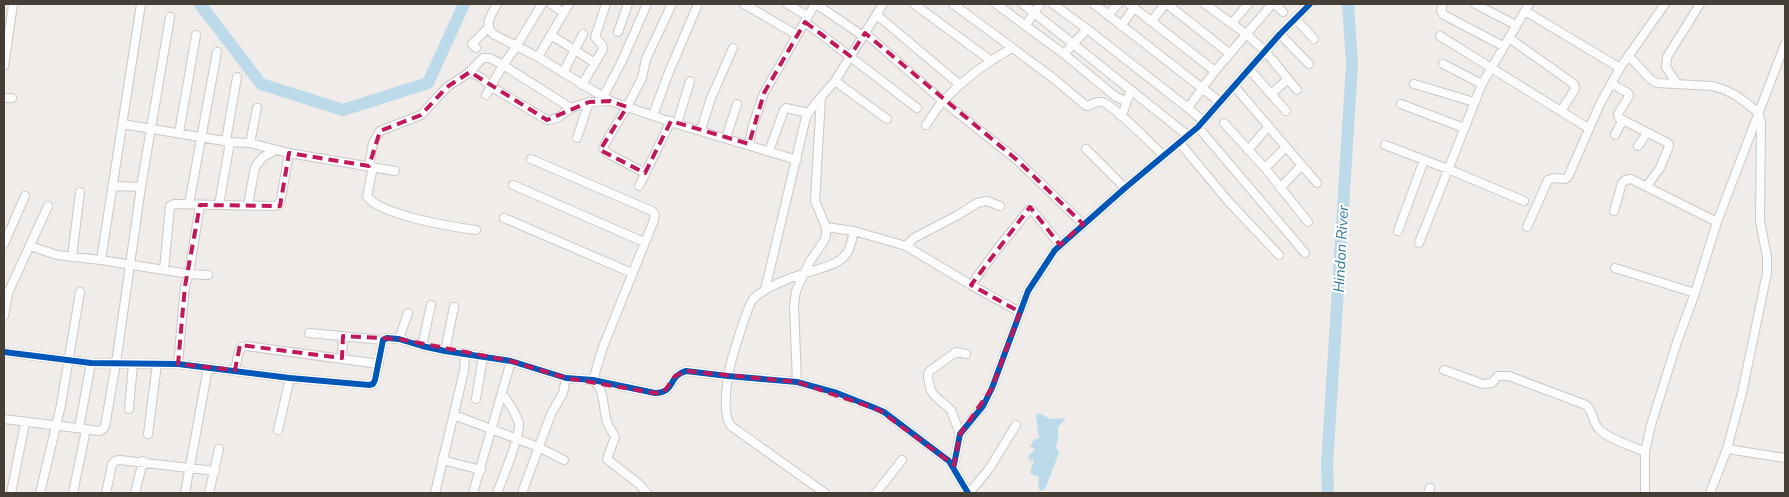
<svg xmlns="http://www.w3.org/2000/svg" width="1789" height="497" viewBox="0 0 1789 497" font-family="'Nunito Sans',sans-serif">
	<rect width="100%" height="100%" fill="#efece9"/>
	<path fill="#bcdaea" d="M1038,413L1051,419L1066,418L1058,427V439L1056,447L1059,453L1045,489L1041,491L1038,488L1039,477L1030,473L1034,460L1030,461L1028,456L1035,449L1030,446L1034,440L1039,438L1036,416Z"/>
	<g fill="none" stroke-linecap="round" stroke-linejoin="round">
		<path stroke="#bcdaea" stroke-width="12" d="M200,4L261,84L343,110L428,83L464,4
			M1328,493L1327,465L1352,64L1348,4"/>
		<g stroke="#cbc8c5" stroke-width="10">
			<path id="street" d="M141,4L101,260L189,274L208,275
				M497,4C492,14 483,24 493,34L538,57L610,101L677,124L797,160
				M551,4L564,13
				M744,4L797,35
				M787,4L808,16
				M816,4L863,36
				M914,4L990,60
				M953,4L1053,78L1084,104L1087,106C1092,105 1097,100 1102,102C1114,105 1152,145 1163,155
				M996,4L1064,54L1116,97L1126,101
				M1023,4L1187,135
				M1053,4L1087,29L1188,108L1215,71L1272,4
				M1094,4L1220,102
				M1129,4L1215,71
				M1167,4L1229,53
				M1205,4L1246,34L1265,51L1297,90
				M1275,4L1283,12
				M1443,4L1441,11L1444,15L1503,46
				M1475,4L1516,25
				M1525,11L1620,68
				M877,15L960,85
				M1108,15L1118,4
				M1296,19L1314,39
				M1152,21L1165,4
				M805,22L917,108
				M1232,23L1248,4
				M1026,25L1040,4
				M1121,26L1134,8
				M618,32L628,4
				M865,33L943,101L1017,160L1083,224
				M1280,34L1309,64
				M551,35L595,63
				M1440,36L1588,128
				M1509,38L1574,84L1575,89L1561,111
				M476,48L472,44L488,28
				M1064,54L1087,29
				M1629,56L1650,79L1657,83L1712,86L1723,89L1737,96L1758,112L1761,122L1760,221L1767,257V273L1742,393L1727,449L1710,493
				M538,57L569,4
				M1443,64L1482,84
				M4,66L13,4
				M1249,69L1286,111
				M470,72L482,78L490,86L547,120C559,120 562,113 572,108C584,102 597,102 610,101
				M563,73L583,34
				M835,81L887,119
				M1414,84L1474,102
				M1612,84L1628,93L1629,96L1618,114L1619,118L1668,143L1669,146L1660,168L1649,183V188
				M1677,84L1666,67L1667,57L1700,4
				M582,85L603,49L602,45L595,37L606,4
				M1234,86L1317,183
				M1271,94L1288,79
				M486,95L503,65L516,47L542,4
				M603,97L622,61L647,4
				M4,98H12
				M1401,104L1464,128
				M1188,108L1203,121
				M653,115L669,72L698,4
				M1121,116C1127,107 1125,99 1132,91
				M1224,123L1265,168L1308,222
				M122,124L230,142L250,143L289,153L395,171
				M677,124L690,81
				M926,125C932,117 937,107 944,100C964,79 987,62 1012,48
				M1198,127L1305,253
				M701,130L711,98L733,48
				M179,133L196,35
				M1615,135L1622,121
				M577,138L589,102
				M726,138L737,104
				M226,140L237,77
				M1179,142L1228,201L1279,255
				M250,143L257,108
				M749,144L753,125L764,93L815,4
				M1385,145L1448,169L1524,201
				M1638,146L1647,133
				M1086,149L1125,188
				M1248,150L1268,127
				M769,151L784,110L786,108L808,113
				M531,159L652,211L655,215L654,220L603,347L593,380C606,391 602,407 607,422C609,428 613,432 615,437L607,459L639,484L647,493
				M369,166L373,143L380,131L421,115L447,87L467,74L483,58H490L503,65L571,108
				M373,167L367,196C379,215 453,227 476,230
				M1265,168L1286,147
				M645,173L607,153L603,147L627,107L642,78L646,59L672,4
				M513,185L644,242
				M113,186L141,187
				M639,186L671,121
				M1280,188L1301,166
				M189,204L217,52
				M219,205L230,142
				M248,205L255,167L263,157L276,150
				M1614,211L1622,183L1625,180L1631,179L1717,222
				M504,218L632,273
				M826,227L854,231L906,246L971,285L1020,312
				M1527,227L1548,180L1554,178L1565,179L1568,177L1600,104L1620,68L1665,4
				M1398,231L1424,160
				M1419,243L1482,84L1529,4
				M4,244L25,196
				M30,246L57,255L101,260
				M906,246L914,238L958,215L977,203L987,201L1000,206
				M72,257L80,192
				M1615,268L1695,293
				M164,269L170,206L174,204L274,206L279,204L281,199L289,153
				M971,285L998,248L1029,210L1033,211L1060,245
				M765,290L806,117L815,104L835,81L883,4
				M4,316L8,293L48,206
				M309,333L383,340
				M399,339L408,313
				M422,346L431,305
				M445,351L454,307
				M4,352L91,363L178,364L290,378L369,385L373,384L375,380L383,340L387,338L399,339L422,346L445,351L511,361L566,378L593,380L655,393C676,393 667,376 686,371L728,376L797,382L837,393L875,408L884,412L949,461L968,493
				M342,358L343,336
				M178,364L185,286L189,274L200,205
				M235,370L239,351L242,347L246,346L379,364
				M1444,370L1483,384L1492,383L1498,376H1509L1586,405C1594,412 1592,422 1599,429C1608,439 1632,446 1645,452
				M797,382L794,305L796,291L810,261L824,241L826,235V227L815,201L821,98
				M476,399L483,357
				M129,409L133,364
				M454,415L538,447L564,460
				M4,419L100,431L103,429L105,426L116,363L141,187L170,17
				M79,428L91,363
				M278,430L290,378
				M148,434L157,364
				M960,434L951,410L936,397L931,391L928,378V373L931,370L956,352L966,354
				M1727,449L1785,458
				M442,460L481,470
				M954,465L960,434L983,406L992,388L1028,291L1055,250L1125,188L1198,127L1280,34L1310,4
				M11,493L25,423
				M40,493L61,405L80,292
				M73,493L86,430
				M106,493L112,465L115,461L120,460L215,471
				M135,493L143,461
				M185,493L208,368
				M209,493L219,449
				M435,493L464,371L465,355
				M473,493L511,361
				M497,493C503,478 519,439 519,425C519,419 507,399 502,394
				M522,493L551,414L563,393L566,378
				M825,493L731,426C723,416 726,390 728,377C729,366 748,303 754,298C766,287 791,277 806,273C819,268 838,266 847,253C851,247 852,238 854,231
				M876,493L902,460
				M969,493L989,469L1016,425
				M1428,493L1430,488
				M1645,493V452L1651,425L1677,342L1695,293L1717,222L1785,44"/>
		</g>
		<use href="#street" stroke="#fdfcfc" stroke-width="8"/>
		<g stroke="#fff" stroke-width="9">
			<path id="cycleway" d="M4,352L91,363L178,364L290,378L369,385L373,384L375,380L383,340L387,338L399,339L422,346L445,351L511,361L566,378L593,380L655,393C676,393 667,376 686,371L728,376L797,382L837,393L875,408L884,412L949,461L968,493
				M954,465L960,434L983,406L992,388L1028,291L1055,250L1125,188L1198,127L1280,34L1310,4"/>
		</g>
		<use href="#cycleway" stroke="#0057b8" stroke-width="6"/>
	</g>
	<path fill="none" stroke="#c2185b" stroke-width="4" stroke-dasharray="10 6" stroke-linejoin="round" d="M805,22L850,56L865,33L1017,160L1083,224L1060,245L1030,207L971,285L1020,312L992,388L960,434L954,465L879,410L797,382L686,371L675,376L663,393H655L566,378L511,361L399,339L343,336L342,358L240,345L235,370L178,364L185,286L200,205L280,206L289,153L369,166L380,131L421,115L447,87L470,72L547,120L589,102L610,101L627,107L600,150L645,173L671,121L749,144L764,93Z"/>
	<g text-anchor="middle" dominant-baseline="central" stroke-width="4" stroke-linejoin="round" paint-order="stroke">
		<g font-size="15" font-style="italic" fill="#3579a0" stroke="#fff">
			<text transform="translate(1341 249) rotate(-87)">Hindon River</text>
		</g>
	</g>
	<rect width="1789" height="497" fill="none" stroke="#443e36" stroke-width="10"/>
</svg>
